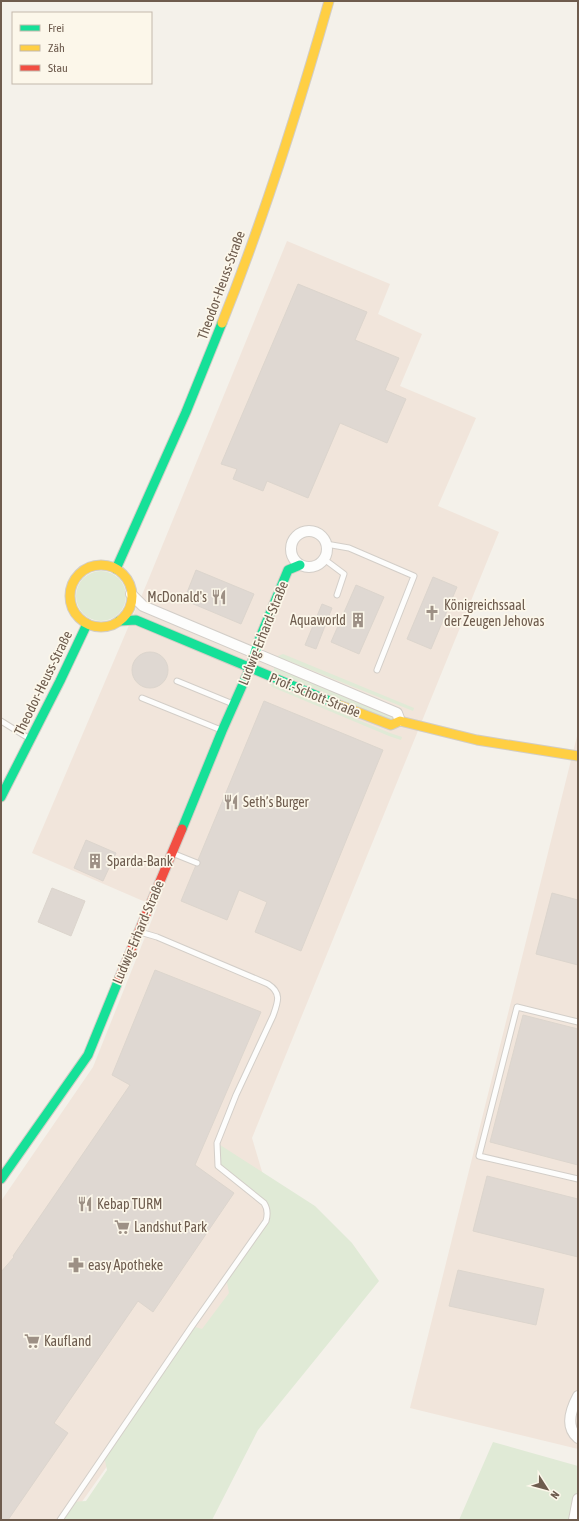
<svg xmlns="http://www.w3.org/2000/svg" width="579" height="1521" viewBox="0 0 579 1521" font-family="'Asap Condensed',sans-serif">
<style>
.commercial{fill:#f1e5db}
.green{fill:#e0ead6}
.building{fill:#dfd8d2;stroke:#dcd5cd}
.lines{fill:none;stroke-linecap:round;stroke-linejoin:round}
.lane-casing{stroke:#d3cec8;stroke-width:7}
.street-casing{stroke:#d3cec8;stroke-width:12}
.fast-casing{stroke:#d2cdc5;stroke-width:11}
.slow-casing{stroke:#d2cdc5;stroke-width:11}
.jam-casing{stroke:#d2cdc5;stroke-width:11}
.lane{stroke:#fdfdfc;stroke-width:5}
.street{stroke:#fdfdfc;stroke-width:10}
.fast{stroke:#16e098;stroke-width:9}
.slow{stroke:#ffcf43;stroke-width:9}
.jam{stroke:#f24e42;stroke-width:9}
.labels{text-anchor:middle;stroke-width:3.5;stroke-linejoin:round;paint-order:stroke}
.street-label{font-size:14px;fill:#6e5c4e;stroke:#fcf7ea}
.poi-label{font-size:14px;fill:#6e5c4e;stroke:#fcf7ea;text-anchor:start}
</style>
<rect width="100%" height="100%" fill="#f4f1ea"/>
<!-- commercial -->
<path class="commercial" d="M287,241L390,284L378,314L422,334L400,386L476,418L438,506L499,532L252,1138L278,1225L69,1520H1V1201L93,1067L157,907L32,853L147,583Z
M578,732V1449L410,1408Z"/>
<!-- green -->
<path class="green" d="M76 596a25 25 0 1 1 50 0a25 25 0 1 1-50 0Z
M283,654L414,708L413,711L289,661L284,662L280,660L278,656Z
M274,667L283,669L394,717L390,720L274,671Z
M268,681L278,687L390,733L402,737L401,740L389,736L272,687Z
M217,1143L315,1206L352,1243L379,1281L258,1430L212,1520H60L71,1502L86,1501L107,1470L104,1456L192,1326L202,1329L229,1293L226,1277L262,1226L267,1209L218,1166Z
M493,1442L578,1466V1520H459Z"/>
<!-- building -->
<path class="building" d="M298,284L367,312L355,340L399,358L385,390L406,399L387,443L340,423L308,498L267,481L263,491L233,479L237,469L221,464Z
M196,570L254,594L241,624L184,600Z
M433,577L457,587L431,649L407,639Z
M356,585L384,597L359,654L331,642Z
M322,604L332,608L316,649L305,645Z
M132 670a18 18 0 1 1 36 0a18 18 0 1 1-36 0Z
M264,701L383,750L301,951L255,932L267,902L239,890L227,920L181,901Z
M86,840L116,853L103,881L74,868Z
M52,888L85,901L71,936L38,922Z
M552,893L578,900V965L536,954Z
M155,970L261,1012L195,1165L234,1193L153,1312L138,1301L54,1423L68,1433L8,1520H1V1272L14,1257L13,1256L130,1085L112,1075Z
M523,1015L578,1029V1165L490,1142Z
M487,1176L578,1199V1257L473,1231Z
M458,1270L544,1289L536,1325L449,1306Z"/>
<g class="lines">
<defs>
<path id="lane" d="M326,544L349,548L414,576L377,670
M324,559L344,574L337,595
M177,681L233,704
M142,698L221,730
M1,721L30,739
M172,853L197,863
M578,1022L517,1007L479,1156L578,1179
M60,1520L192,1326L266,1221C268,1214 268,1209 264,1203L218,1166L217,1143L236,1095L273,1016C278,1002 282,993 268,984L157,937L140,932"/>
<path id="street" d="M291 549a18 18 0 1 1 36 0a18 18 0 1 1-36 0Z
M131,594L143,606L397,713L400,721
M578,1396C571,1409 565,1427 578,1438
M574,1520L578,1499"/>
<path id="fast" d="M116,569L186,412L222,323
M119,621L136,620L339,705
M1,797L60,681L87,624
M182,829L222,731L250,668L259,640L288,570L300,565
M1,1179L88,1055L119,979"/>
<path id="slow" d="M222,323C264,218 298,110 329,1
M70 596a31 31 0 1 1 62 0a31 31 0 1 1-62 0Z
M339,705L391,725L400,721L477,740L578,756"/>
<path id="jam" d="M119,979L182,829"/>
</defs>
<!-- lane casing -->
<use href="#lane" class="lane-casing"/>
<!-- street casing -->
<use href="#street" class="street-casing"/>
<!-- fast casing -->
<use href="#fast" class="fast-casing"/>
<!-- slow casing -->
<use href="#slow" class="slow-casing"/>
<!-- jam casing -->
<use href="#jam" class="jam-casing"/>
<!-- lane -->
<use href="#lane" class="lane"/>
<!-- street -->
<use href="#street" class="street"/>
<!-- fast -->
<use href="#fast" class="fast"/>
<!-- slow -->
<use href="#slow" class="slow"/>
<!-- jam -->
<use href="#jam" class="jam"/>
</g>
<!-- icons -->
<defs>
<symbol id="restaurant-bare" viewBox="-9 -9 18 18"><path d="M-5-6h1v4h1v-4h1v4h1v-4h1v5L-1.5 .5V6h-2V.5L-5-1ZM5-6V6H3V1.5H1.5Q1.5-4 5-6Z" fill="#9d9085" stroke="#fcf7ea" stroke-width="2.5" paint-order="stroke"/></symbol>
<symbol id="church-bare" viewBox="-9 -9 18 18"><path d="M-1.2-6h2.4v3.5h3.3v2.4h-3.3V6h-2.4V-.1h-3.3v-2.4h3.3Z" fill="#9d9085" stroke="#fcf7ea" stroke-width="2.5" paint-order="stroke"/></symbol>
<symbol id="building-bare" viewBox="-9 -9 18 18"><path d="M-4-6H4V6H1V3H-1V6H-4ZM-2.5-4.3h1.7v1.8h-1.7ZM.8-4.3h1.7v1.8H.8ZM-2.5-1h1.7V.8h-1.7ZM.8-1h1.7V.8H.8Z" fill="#9d9085" stroke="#fcf7ea" stroke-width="2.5" paint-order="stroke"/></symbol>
<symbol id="supermarket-bare" viewBox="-9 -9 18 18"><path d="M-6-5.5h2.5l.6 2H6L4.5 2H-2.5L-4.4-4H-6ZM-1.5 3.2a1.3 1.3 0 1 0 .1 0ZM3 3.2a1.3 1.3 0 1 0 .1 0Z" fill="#9d9085" stroke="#fcf7ea" stroke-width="2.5" paint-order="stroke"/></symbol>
<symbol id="pharmacy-bare" viewBox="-9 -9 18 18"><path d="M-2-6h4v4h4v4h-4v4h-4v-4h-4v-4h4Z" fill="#9d9085" stroke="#fcf7ea" stroke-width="2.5" paint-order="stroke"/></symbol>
</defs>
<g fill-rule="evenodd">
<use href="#restaurant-bare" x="208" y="586" width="22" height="22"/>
<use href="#church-bare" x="421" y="602" width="22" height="22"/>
<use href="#building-bare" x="347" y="609" width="22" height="22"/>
<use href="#restaurant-bare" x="220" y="791" width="22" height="22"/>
<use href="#building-bare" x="84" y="850" width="22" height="22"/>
<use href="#restaurant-bare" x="74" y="1193" width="22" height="22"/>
<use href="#supermarket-bare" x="111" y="1216" width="22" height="22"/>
<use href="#pharmacy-bare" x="65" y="1254" width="22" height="22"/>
<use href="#supermarket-bare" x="21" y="1330" width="22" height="22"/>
</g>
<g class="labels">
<!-- street labels -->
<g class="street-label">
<text transform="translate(221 285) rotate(-70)" y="5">Theodor-Heuss-Straße</text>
<text transform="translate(263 633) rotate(-68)" y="5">Ludwig-Erhard-Straße</text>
<text transform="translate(43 683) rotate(-64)" y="5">Theodor-Heuss-Straße</text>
<text transform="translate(315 695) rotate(22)" y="5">Prof.-Schott-Straße</text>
<text transform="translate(138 932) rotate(-67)" y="5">Ludwig-Erhard-Straße</text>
</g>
<!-- poi labels -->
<g class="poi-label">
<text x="207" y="602" text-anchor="end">McDonald's</text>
<text x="444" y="610">Königreichssaal<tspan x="444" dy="16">der Zeugen Jehovas</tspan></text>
<text x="346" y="625" text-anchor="end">Aquaworld</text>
<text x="243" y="807">Seth’s Burger</text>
<text x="107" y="866">Sparda-Bank</text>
<text x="97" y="1209">Kebap TURM</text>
<text x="134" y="1232">Landshut Park</text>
<text x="88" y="1270">easy Apotheke</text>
<text x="44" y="1346">Kaufland</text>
</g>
</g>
<!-- border -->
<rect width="579" height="1521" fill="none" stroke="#6e5c4e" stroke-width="4"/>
<!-- legend -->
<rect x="12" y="12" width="140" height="72" fill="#fcf7ea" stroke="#c3b9ac"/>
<rect x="20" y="25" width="20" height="6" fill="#16e098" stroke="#c3b9ac"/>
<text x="48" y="32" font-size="12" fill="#6e5c4e">Frei</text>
<rect x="20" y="45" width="20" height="6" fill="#ffcf43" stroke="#c3b9ac"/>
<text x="48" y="52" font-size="12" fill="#6e5c4e">Zäh</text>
<rect x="20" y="65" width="20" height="6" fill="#f24e42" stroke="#c3b9ac"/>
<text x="48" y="72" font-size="12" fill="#6e5c4e">Stau</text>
<!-- north arrow -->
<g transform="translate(547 1489) rotate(126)" stroke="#fcf7ea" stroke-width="3" paint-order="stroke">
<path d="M0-3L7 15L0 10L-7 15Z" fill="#6e5c4e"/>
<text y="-6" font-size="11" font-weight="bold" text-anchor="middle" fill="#6e5c4e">N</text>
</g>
</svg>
